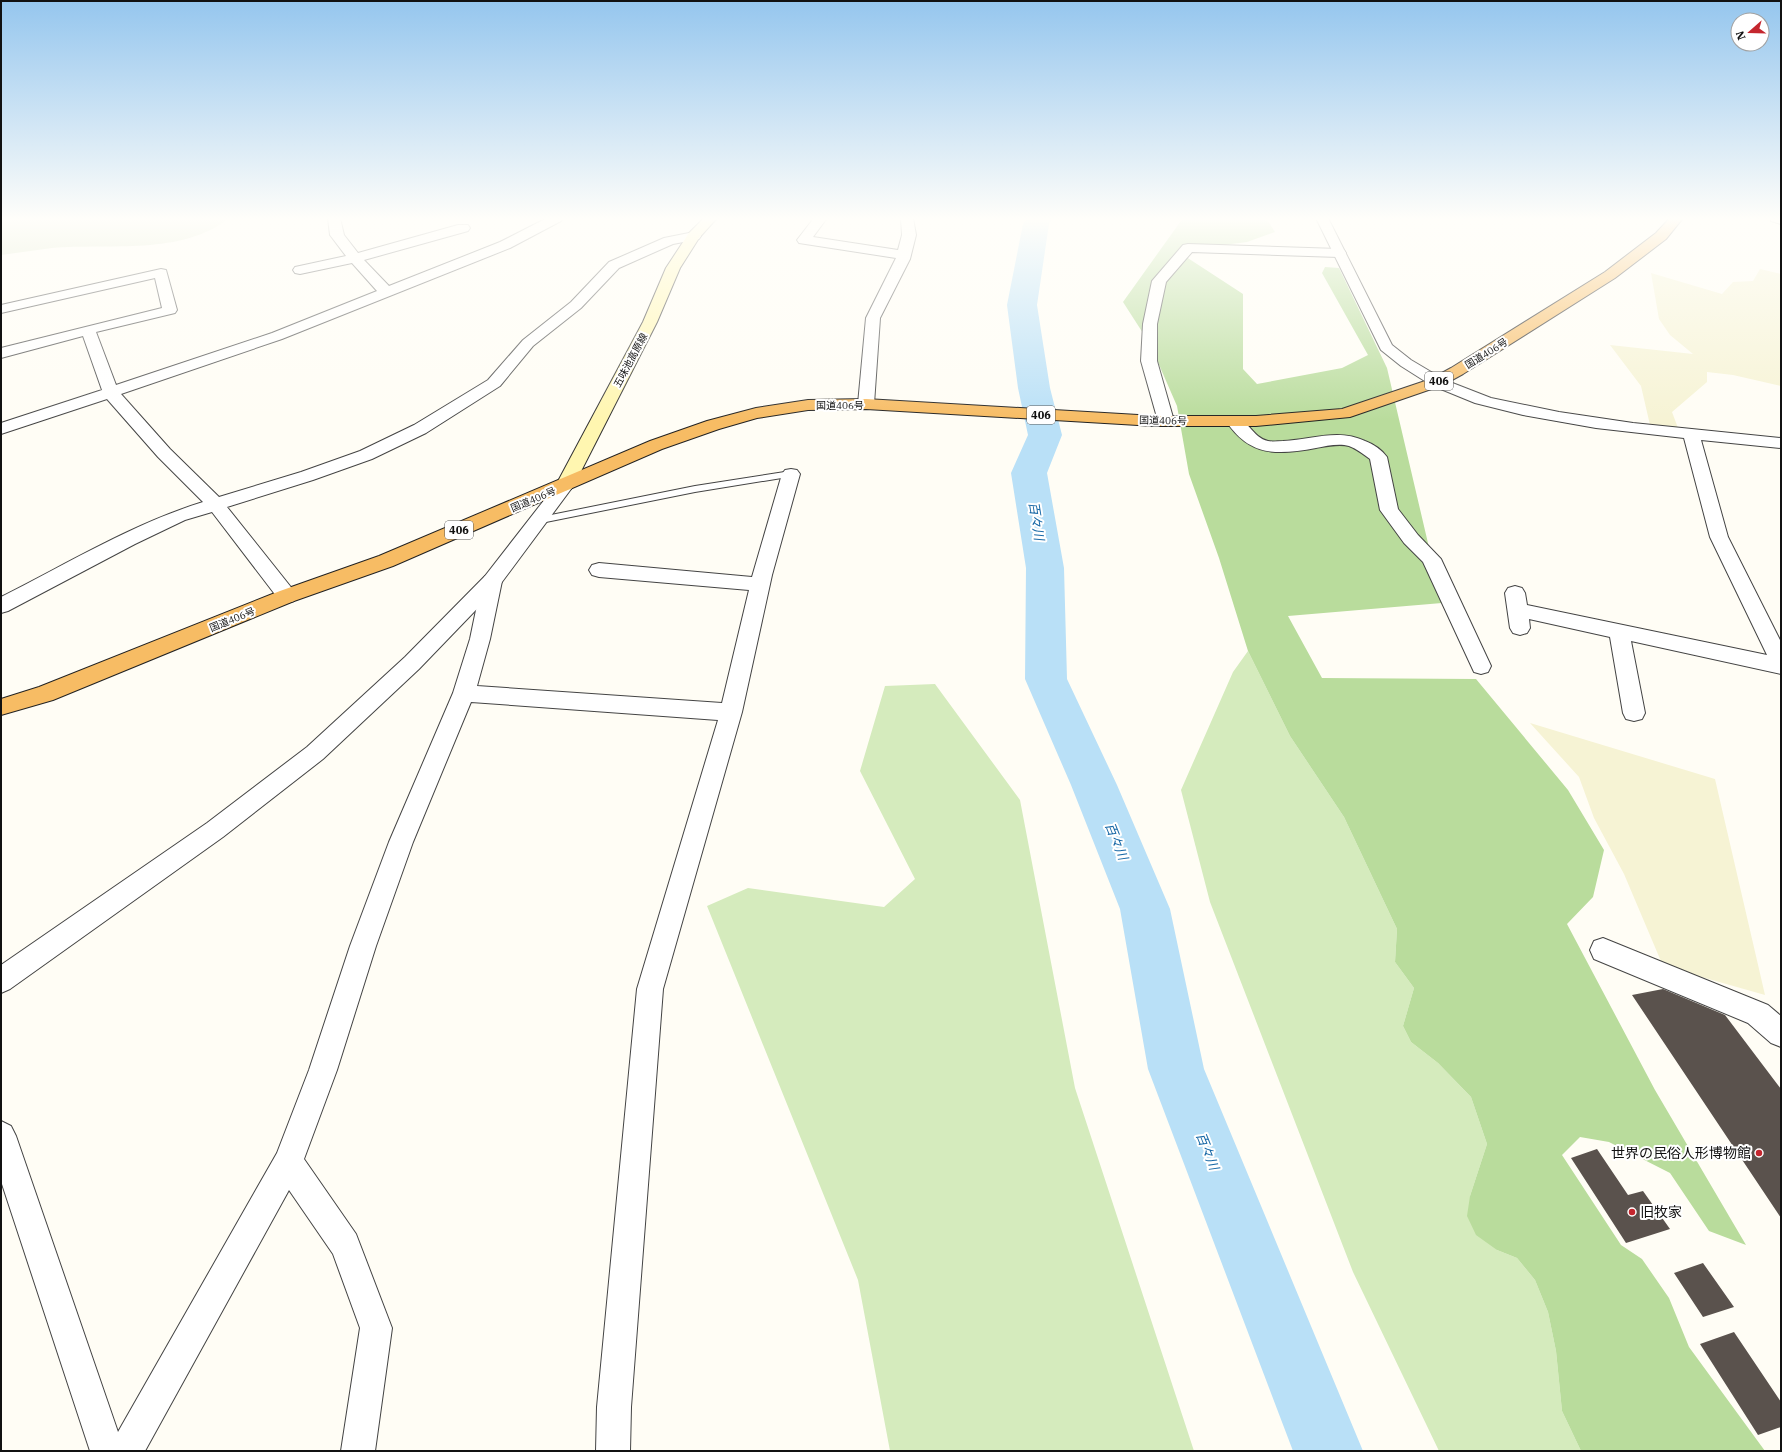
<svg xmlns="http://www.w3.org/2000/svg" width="1782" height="1452" viewBox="0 0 1782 1452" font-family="'IBM Plex Serif','Noto Sans JP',serif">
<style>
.farmland{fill:#f6f3d4}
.green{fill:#d5ebbd}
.forest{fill:#b9dc9c}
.cemetery{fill:#d9e3c4}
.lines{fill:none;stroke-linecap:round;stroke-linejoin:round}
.river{fill:#b9e0f7;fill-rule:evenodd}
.building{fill:#5a524d}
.service-casing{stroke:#444;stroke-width:2}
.minor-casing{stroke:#444;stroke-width:2}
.tertiary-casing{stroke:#444;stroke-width:2}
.secondary-casing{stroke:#333;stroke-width:2}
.trunk-casing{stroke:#222;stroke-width:2}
.service{fill:#fff;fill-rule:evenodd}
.minor{fill:#fff;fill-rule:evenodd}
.tertiary{fill:#fff;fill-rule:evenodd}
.secondary{fill:#fff6b0;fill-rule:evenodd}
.trunk{fill:#f7bc64;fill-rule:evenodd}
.poi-dot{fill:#c4262e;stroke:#fff;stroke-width:1.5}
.labels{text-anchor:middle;stroke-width:4;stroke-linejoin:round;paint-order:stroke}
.far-street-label{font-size:10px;fill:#111;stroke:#fff}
.shield{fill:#fff;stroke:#585858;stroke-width:1}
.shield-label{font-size:11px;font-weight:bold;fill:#111}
.water-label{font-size:13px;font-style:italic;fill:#1768a6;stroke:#fff}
.near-poi-label{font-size:14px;fill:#111;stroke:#fff;text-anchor:end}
</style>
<rect width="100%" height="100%" fill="#fffdf5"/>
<!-- farmland -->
<path class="farmland" d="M1760,269L1781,274V386L1733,375L1707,372V382L1672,412L1678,428L1650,425L1641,386L1610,345L1693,354L1670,335L1659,319L1651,273L1722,294L1733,282L1753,281Z
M1530,723L1715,779L1765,995L1663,966L1624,874L1594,818L1579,777Z"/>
<!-- green -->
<path class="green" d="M1248,651L1290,736L1344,817L1397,929L1395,962L1414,988L1403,1026L1411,1042L1438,1063L1471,1097L1487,1144L1470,1196L1497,1250L1517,1258L1535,1280L1548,1312L1556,1351L1562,1411L1581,1451H1439L1353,1272L1210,902L1181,790L1233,672Z
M935,684L1020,800L1075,1088L1194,1451H890L858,1280L707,906L748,888L884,907L915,879L860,771L885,686Z"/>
<!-- forest -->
<path class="forest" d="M1183,218H1259L1268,221L1275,232L1247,242L1177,251L1243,294V369L1257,384L1342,368L1368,355L1322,273L1325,267L1339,268L1387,368L1442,603L1288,616L1322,678L1476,679L1568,790L1604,850L1593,897L1567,924L1655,1090L1746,1245L1709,1231L1670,1173L1609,1142L1580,1137L1562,1155L1621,1245L1642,1259L1669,1298L1689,1347L1765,1451H1581L1562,1411L1556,1351L1548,1312L1535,1280L1517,1258L1497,1250L1476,1235L1467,1216L1470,1196L1487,1144L1471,1097L1438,1063L1411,1042L1403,1026L1414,988L1395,962L1397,929L1344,817L1290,736L1248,651L1219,558L1189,474L1177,406L1150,344L1123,302Z"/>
<!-- cemetery -->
<path class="cemetery" d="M1,218H229C182,256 109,243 52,248C35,250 18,253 1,255Z"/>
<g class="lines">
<!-- river -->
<path class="river" d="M1027,218H1053L1049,224L1037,305L1050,388L1062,435L1047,473L1064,568L1067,679L1117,785L1170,909L1204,1069L1363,1451H1293L1148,1069L1120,909L1071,785L1025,679L1026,568L1011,473L1028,435L1018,388L1007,305L1023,224Z"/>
</g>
<!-- building -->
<path class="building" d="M1663,989L1725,1015L1781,1089V1218L1632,995Z
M1597,1149L1628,1195L1643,1191L1670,1229L1626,1243L1571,1158Z
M1703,1263L1734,1307L1703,1317L1674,1273Z
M1734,1332L1781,1402V1427L1758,1435L1700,1344Z"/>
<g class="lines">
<defs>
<path id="service" d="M791,471L794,472L796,474L794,476L695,492L536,524L531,521L536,518L695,486Z"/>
<path id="minor" d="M328,218H340L344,235L358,253L458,225H468L470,228L468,231L364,260L389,286L500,242L547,218H562L561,221L510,248L282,339L121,394L170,449L219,497L301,472L360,451L414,425L488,380L523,340L571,302L609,262L664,238L694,232L699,233L701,236L699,239L673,244L619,268L581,308L533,346L500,386L426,433L372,459L313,480L227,507L294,591L297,596L294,601L287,603L280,601L212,512L185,520L135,544L8,611L1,613V597C67,564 132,524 203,502L158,457L107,399L1,434V423L102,390L83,336L1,358V348L162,308L155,278L1,313V305L161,269L166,270L177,310L175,313L96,332L116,385L272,333L377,291L352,263L300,274L295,273L293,270L295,267L346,256L330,235Z
M814,218H827L813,237L898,250L902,235L901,218H913L916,235L910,259L880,318L874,404L872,407L866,409L860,407L858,404L866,318L896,258L799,243L797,240Z
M1770,218H1781V224L1771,221Z
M1188,244L1339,249L1344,250L1346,253L1344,256L1339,257L1192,252L1166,282L1157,324V361L1174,421L1172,425L1166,426L1160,425L1158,421L1141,361L1143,324L1152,281L1183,245Z
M1437,377L1491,398L1559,412L1633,423L1781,438V448L1701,440L1728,537L1781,642V674L1631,641L1645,713L1642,719L1634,721L1626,719L1623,713L1610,637L1529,619L1530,628L1527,633L1520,635L1513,633L1510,628L1505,593L1508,588L1515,586L1522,588L1525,593L1527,605L1767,655L1710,537L1684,438L1596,428L1523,415L1475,403L1431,385L1429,382L1431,379Z
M1234,416C1248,419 1253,438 1268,441C1272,442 1278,441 1283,441C1311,440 1338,428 1365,441C1373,444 1382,450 1387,457L1398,509L1418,535L1441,559L1491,666L1488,672L1481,674L1474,672L1423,562L1404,543L1380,510L1370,459C1363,454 1357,449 1349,446C1339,443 1326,446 1316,448C1277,455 1250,457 1226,421L1228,417Z
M791,469L797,470L800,474L772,575L742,712L663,989L631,1407L630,1451H596L597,1407L637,989L718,720L471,702L413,842L376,946L337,1070L304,1159L356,1234L392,1328L375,1451H341L360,1328L333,1254L289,1190L145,1451H90L1,1181V1121L11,1126L16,1136L118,1432L277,1153L309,1070L350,946L389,842L453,693L470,639L482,581L485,576L492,574L499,576L502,581L490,639L477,686L722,703L749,590L599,577L592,575L589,570L592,565L599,563L752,577L782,474L785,470Z
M1603,938L1768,1005L1781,1016V1047L1771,1043L1748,1023L1594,959L1590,950L1594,941Z"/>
<path id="tertiary" d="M1316,218H1328L1392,345L1411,360L1443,379L1445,382L1443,385L1437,387L1431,385L1401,366L1381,350Z
M565,479L571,481L574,485L499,586L419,669L323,759L223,837L10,989L1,993V965L207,823L307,747L405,657L485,576L559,481Z"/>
<path id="secondary" d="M704,218H717L699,238L680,268L657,322L574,485L571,489L565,491L559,489L556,485L643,322L666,268L689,233Z"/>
<path id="trunk" d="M1670,218H1683L1666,239L1615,278L1463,374L1443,385L1350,417L1256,426H1155L866,409L808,410L757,418L719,429L662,449L393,566L294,601L53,700L1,715V699L39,687L280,591L379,556L650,441L707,421L756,408L808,400L866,399L1155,416H1256L1342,409L1431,379L1451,368L1605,272L1656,233Z"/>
</defs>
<!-- service casing -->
<use href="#service" class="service-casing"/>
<!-- minor casing -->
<use href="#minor" class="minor-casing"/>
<!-- tertiary casing -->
<use href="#tertiary" class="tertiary-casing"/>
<!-- secondary casing -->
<use href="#secondary" class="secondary-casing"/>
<!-- trunk casing -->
<use href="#trunk" class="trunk-casing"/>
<!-- service -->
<use href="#service" class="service"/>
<!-- minor -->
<use href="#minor" class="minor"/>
<!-- tertiary -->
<use href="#tertiary" class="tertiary"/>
<!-- secondary -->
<use href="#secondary" class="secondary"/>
<!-- trunk -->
<use href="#trunk" class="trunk"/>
</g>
<!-- sky -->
<linearGradient id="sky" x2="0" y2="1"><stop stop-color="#95c6ee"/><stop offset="0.52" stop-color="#fffefa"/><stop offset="1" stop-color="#fffefa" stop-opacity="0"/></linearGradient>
<rect width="1782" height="421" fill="url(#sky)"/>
<!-- markers -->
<g class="poi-dot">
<circle cx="1759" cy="1153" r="4"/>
<circle cx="1632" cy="1212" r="4"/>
</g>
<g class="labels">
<!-- far-street labels -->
<g class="far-street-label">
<text transform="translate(1486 353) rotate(-32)" y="4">国道406号</text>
<text transform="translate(630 360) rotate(-62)" y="4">五味池高原線</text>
<text x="840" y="409">国道406号</text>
<text transform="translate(1163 420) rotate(1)" y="4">国道406号</text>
<text transform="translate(533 499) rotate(-23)" y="4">国道406号</text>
<text transform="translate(232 619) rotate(-22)" y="4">国道406号</text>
</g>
<!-- shield labels -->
<g class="shield">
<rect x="1425" y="372" width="28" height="18" rx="3"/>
<rect x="1027" y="406" width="28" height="18" rx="3"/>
<rect x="445" y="521" width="28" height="18" rx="3"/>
</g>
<g class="shield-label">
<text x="1439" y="385">406</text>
<text x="1041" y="419">406</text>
<text x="459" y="534">406</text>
</g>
<!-- water labels -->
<g class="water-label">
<text transform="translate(1037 521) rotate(81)" y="5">百々川</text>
<text transform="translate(1117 841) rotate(68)" y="5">百々川</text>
<text transform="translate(1208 1151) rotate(68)" y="5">百々川</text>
</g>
<!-- near-poi labels -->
<g class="near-poi-label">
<text x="1751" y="1158">世界の民俗人形博物館</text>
<text x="1640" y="1217" text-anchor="start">旧牧家</text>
</g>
</g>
<!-- border -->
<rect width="1782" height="1452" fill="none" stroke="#111111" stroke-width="4"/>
<!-- north arrow -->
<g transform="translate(1750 32) rotate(250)"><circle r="19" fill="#ffffff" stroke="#a0a0a0"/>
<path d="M0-3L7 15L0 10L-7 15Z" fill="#c4262e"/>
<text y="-6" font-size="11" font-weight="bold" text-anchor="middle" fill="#111111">N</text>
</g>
</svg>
